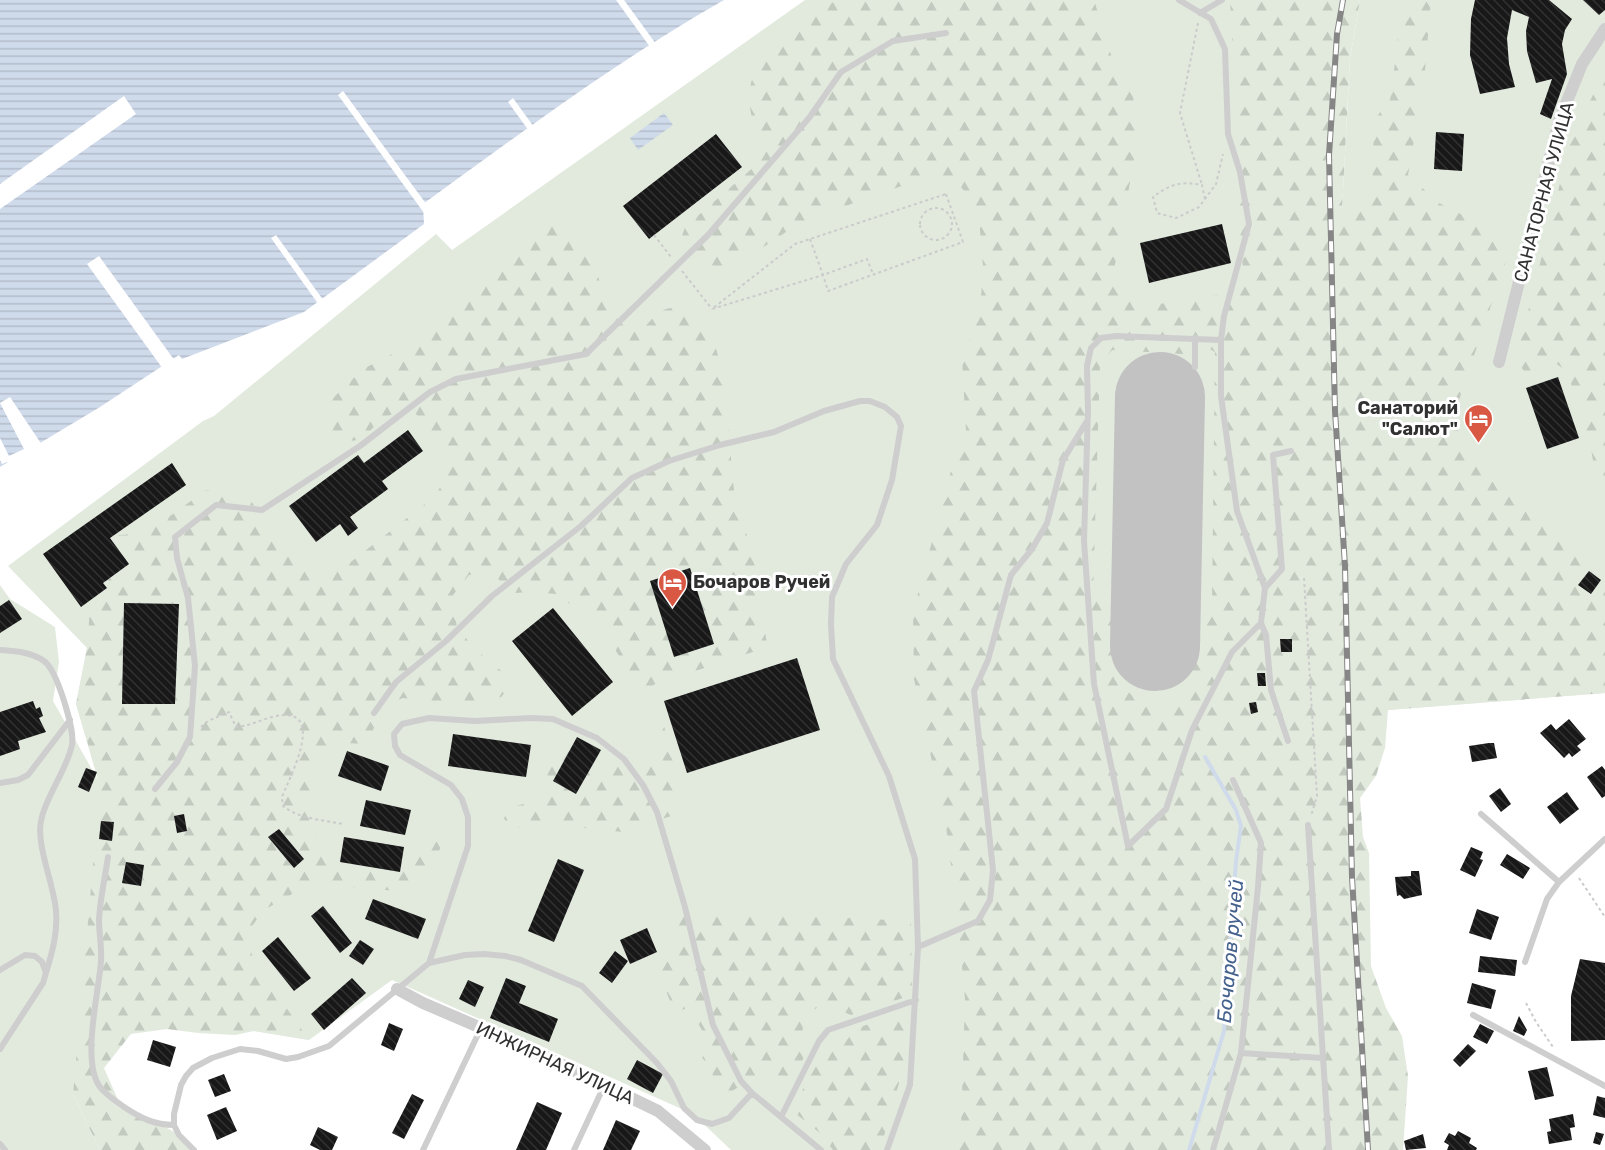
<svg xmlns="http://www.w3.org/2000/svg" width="1605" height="1150" viewBox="0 0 1605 1150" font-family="Rubik,sans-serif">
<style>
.green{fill:#e2eade}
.forest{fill:url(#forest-firs);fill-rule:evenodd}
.water{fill:url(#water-rules)}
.pier{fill:#fff}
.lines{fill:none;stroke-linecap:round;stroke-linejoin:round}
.stream{stroke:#cfdaeb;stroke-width:4}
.runway{stroke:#c2c2c2;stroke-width:90}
.building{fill:url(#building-back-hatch)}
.path{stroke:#cbcbcb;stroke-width:2;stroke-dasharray:3 3;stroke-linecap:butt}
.service{stroke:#cecece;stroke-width:6}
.minor{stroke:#cecece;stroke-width:12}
.rail-casing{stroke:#868686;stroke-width:6}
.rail{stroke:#fff;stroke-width:4;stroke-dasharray:11;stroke-linecap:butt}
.labels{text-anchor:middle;stroke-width:6;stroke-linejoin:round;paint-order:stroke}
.street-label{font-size:18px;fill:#313131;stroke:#fff}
.poi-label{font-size:18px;font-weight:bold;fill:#313131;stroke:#fff;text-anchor:end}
.water-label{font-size:20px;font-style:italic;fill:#45628e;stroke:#fff}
</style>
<defs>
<pattern id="forest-firs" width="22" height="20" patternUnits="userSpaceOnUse" patternTransform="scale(1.5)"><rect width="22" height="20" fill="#e2eade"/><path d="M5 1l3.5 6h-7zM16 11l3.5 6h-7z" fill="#c2c9bf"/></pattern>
<pattern id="water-rules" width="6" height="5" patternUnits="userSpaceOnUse" patternTransform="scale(1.5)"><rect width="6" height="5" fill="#cfdaeb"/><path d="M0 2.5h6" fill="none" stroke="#b2bcca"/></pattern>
<pattern id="building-back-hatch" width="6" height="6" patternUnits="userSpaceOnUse" patternTransform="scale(1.5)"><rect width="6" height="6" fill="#181818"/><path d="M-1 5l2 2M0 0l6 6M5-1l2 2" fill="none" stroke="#313131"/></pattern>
</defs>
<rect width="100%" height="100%" fill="#fff"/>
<!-- green -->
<path class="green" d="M805,0H1279L1171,1150H731L693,1114L392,980L309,1040L254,1031L166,828L73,1095L100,1150H0V585L10,599L55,627L59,662L53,701L98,780L76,704L87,648L8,566L203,421L214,416L436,234L452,250Z
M1360,0H1605V693L1388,710L1342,210L1350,58Z"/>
<!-- forest -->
<path class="forest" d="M836,0H1094L1113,61L1133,96L1139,133L1114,270L1132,301L1169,304L1224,294L1243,270L1237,188L1238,133L1230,0H1360L1350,58L1342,210L1372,201L1374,120L1390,100L1397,48L1401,0H1431L1424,82L1408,175L1439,203L1482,225L1508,255L1457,406L1459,446L1486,476L1605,575V693L1388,710L1385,748L1376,776L1360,798L1363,837L1369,853L1371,966L1386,1008L1402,1036L1408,1076L1403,1150H954L961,1127L965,999L958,921L946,826L914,679L913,612L955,456L966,431L962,358L980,314L983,266L979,219L971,199L960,186L943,177L924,178L801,222L750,256L715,274H704L680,242L685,227L755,166V139L748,94L757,62L781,39ZM1208,348L1215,352L1212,603L1188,631V689L1166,708L1142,705L1119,683L1123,626L1093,592L1100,365L1112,350L1200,355L1202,349Z
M1605,78V479L1595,472L1590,443L1567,371L1555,363L1527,375L1516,360L1571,139L1596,89Z
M552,223L570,226L584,239L612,314L625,326L642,330C655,316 663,304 683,309C736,324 726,456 736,500C740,519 749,537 753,557C760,587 761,617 768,647L653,685L680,786L674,815L623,832L554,825L509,828L504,818C514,798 529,808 546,799C550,787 547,773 547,760L568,751C603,765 637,781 666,746L658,716L601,628L557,594L530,592L515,593L498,579L485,572L469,575L453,595L457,629L486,659L507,675L511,686L501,697L466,704L403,698L390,703L379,716L367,744L345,743L323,752L316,768L311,790L317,841L338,866L399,873L435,825L442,823L446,833C436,858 432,876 409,892L326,885L294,893L264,910L246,934L254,962L309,1040L254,1031L235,1035L198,1033L167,1029L131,1034L104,1068L119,1102L182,1136L195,1150H100L73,1095L100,784L76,704L87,648L94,555L111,536L141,533L173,514L206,490L248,497L282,545L304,565L324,571L347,565L434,497L446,478L449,462L426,423L411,410C404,412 394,413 388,416C364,429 368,449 335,437L327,417L332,399L363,369L400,350L453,314L511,249Z
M707,911L911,921L912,993L909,996L851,1015C844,1013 840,1008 833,1007C815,1003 800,1016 803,1035C804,1040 807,1044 808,1049L786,1094L782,1096L759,1073L725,1096L702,1057L713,1050L689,1007L675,1013L653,959L681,945L667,916Z
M899,1013L907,1015L910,1023L909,1030L903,1069L880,1150H833L820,1133L795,1113L794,1107L819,1057L823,1053L840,1049L855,1029Z"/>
<!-- water -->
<path class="water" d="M0,0H724C618,60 521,133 423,204L424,224L304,312L182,359L179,355L100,407L0,467Z
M664,113L673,125L638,150L630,138Z"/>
<!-- pier -->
<path class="pier" d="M616,0H624L656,44L650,47Z
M343,91L427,205V217L338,95Z
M124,96L136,114L0,209V184Z
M513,98L534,127L529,131L508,102Z
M276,235L324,301L319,305L271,238Z
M99,256L175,361L163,369L87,264Z
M10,397L42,445L9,465L7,462L2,464L0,460V438L9,456L24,449L0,403Z"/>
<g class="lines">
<!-- stream -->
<path class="stream" d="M1189,1150L1224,1031L1236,861L1241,826L1236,810L1205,757"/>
<!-- runway -->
<path class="runway" d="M1155,646L1160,397"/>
</g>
<!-- building -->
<path class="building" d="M1475,0H1549L1572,19L1565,30L1562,44L1567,74L1551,119L1540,114L1552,79L1536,83L1527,51L1526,31L1529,17L1512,10L1507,38L1509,64L1515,87L1480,94L1470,55L1471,19Z
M1583,0H1605V10L1599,15Z
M1436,132L1464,134L1462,171L1434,169Z
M716,134L742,167L649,239L623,206Z
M1222,224L1231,263L1149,283L1140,243Z
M1558,377L1579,438L1547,449L1526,388Z
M408,430L423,451L382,481L388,489L350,517L358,528L348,536L340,524L316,542L289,506L358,455L364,463Z
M172,463L186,485L110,538L129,564L103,583L107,588L81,607L43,554Z
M690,568L714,644L674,657L650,581Z
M1589,571L1601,580L1591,594L1578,585Z
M9,600L22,619L0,633V606Z
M124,603L179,604L175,704H122Z
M553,608L613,682L572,716L512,641Z
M1280,639H1292V652H1281Z
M797,658L820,730L687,773L664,701Z
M1257,673H1265L1266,686H1258Z
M33,701L36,709L40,707L43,716L39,718L46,732L18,741L20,749L0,756V712Z
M1256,702L1258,712L1251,714L1249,703Z
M1569,719L1586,739L1577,746L1581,750L1572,757L1569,753L1564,758L1540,733L1551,724L1556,730Z
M453,734L531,745L526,777L448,766Z
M577,737L601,750L576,794L553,781Z
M1489,743H1494L1497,758L1472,762L1469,746Z
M347,751L389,766L381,791L338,776Z
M1602,766L1605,770V796L1602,798L1587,777Z
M86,768L97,772L89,792L78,787Z
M1500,788L1511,804L1501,812L1489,796Z
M1567,792L1579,809L1560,824L1547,807Z
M366,800L411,810L405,835L360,826Z
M184,814L187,831L177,833L174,816Z
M101,821L114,822L112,841L99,839Z
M279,829L304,859L294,868L268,837Z
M344,837L404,847L400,872L340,862Z
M1471,847L1483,852L1480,859L1483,860L1475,877L1460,870Z
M1507,854L1530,868L1523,879L1500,865Z
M558,859L584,870L554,942L528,931Z
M126,862L144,865L141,886L122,883Z
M1411,871H1419L1422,895L1404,899L1400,895L1397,896L1395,877L1411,876Z
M373,899L426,919L418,939L365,919Z
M323,906L352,943L340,953L311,916Z
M1477,909L1499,917L1491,940L1469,933Z
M647,928L657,952L630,964L620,940Z
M278,937L311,978L294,991L262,951Z
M360,940L374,949L363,965L349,956Z
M615,951L628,961L612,983L599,973Z
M1480,956L1517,960L1515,976L1478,972Z
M1580,959L1605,963V1040L1571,1041V996Z
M352,978L366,993L324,1030L311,1014Z
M506,978L526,986L519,1003L558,1019L549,1042L490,1018Z
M468,980L484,987L475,1007L459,999Z
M1472,983L1496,990L1491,1009L1467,1003Z
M1519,1016L1527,1030L1524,1036L1513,1031Z
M389,1023L403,1029L394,1051L381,1045Z
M1480,1024L1494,1031L1487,1044L1473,1037Z
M153,1040L176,1047L170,1067L147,1060Z
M1468,1044L1476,1051L1460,1067L1453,1060Z
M637,1060L663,1074L653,1093L627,1079Z
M1547,1067L1554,1096L1535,1100L1528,1071Z
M224,1074L231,1091L215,1097L208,1080Z
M412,1094L424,1100L404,1139L392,1133Z
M1597,1096L1605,1098V1118L1593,1115Z
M537,1102L562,1113L546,1150H516Z
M226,1107L237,1131L217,1140L207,1115Z
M1573,1114L1575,1127L1570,1128L1572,1140L1549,1144L1547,1132L1551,1131L1549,1119Z
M616,1120L640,1131L631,1150H603Z
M318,1127L338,1137L332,1150H320L310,1145Z
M1458,1131L1471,1138L1469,1143L1477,1148L1476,1150H1447L1449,1145L1444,1142L1449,1133L1455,1136Z
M1596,1132L1604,1134L1600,1145L1593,1143Z
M1423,1134L1426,1148L1406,1150L1404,1141Z"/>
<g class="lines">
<!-- path -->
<path class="path" d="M1198,23L1180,113L1202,185
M946,194L963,242L828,291L823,275L712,309L795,244Z
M1205,199L1202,185C1181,181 1170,184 1153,197L1157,213L1176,218L1199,207L1216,184L1223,154
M920 224a16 16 0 1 1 32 0a16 16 0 1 1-32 0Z
M654,235L671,257
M810,239L823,275L867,259L873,274
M682,271L712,309
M1304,578L1317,796L1311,816
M201,727L208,721L229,712L236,727C250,726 262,719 276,716C328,706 290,776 282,797L283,806C299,819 323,820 343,824
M1579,878L1605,917
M1526,1003L1536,1022L1553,1047"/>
<!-- service -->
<path class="service" d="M1200,13L1222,0
M1195,367V338
M1265,588L1282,569L1273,455L1291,451
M1261,623L1266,635L1271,690L1288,741
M0,650C15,651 31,652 44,661C57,670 75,730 72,745C67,770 45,797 41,821C36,846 54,884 56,911C58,932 52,953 46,973
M374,713L396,682L446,641L492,596L581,526L632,478L669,461L720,445L774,432L824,411L860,401H870L885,407L897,417L901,426L892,480L877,525L846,564L832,597L831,624L833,659L889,776L915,859L918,947L910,1085L887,1150
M0,783L18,780L28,775L70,720
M155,789L177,762L190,737L195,666L188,598L177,558L175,537L216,505L262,510L360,446L430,392L456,379L586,354L708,235L809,118L841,72L893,41L946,33
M1481,814L1559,882L1605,839
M1308,825L1329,1150
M1128,846L1094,684L1084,541L1088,411L1087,366L1091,348L1101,338L1116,336L1221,340L1224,316L1249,224L1240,172L1228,134L1225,49L1211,19L1179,0
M1128,846L1166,809L1192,730L1232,652L1261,623L1265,588L1237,511L1221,396V340
M108,857C105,878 100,899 99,920C99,934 102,948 101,961C99,992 81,1061 100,1087C106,1095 116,1101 124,1107C141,1118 154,1125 174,1125L179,1135L194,1150
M918,947L978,921L990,900L993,870L974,691L988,660L1011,575L1032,549L1047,523L1063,460L1087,421
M1525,962L1547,899L1559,882
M429,963L465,955L484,954L505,956L521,960L582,986L657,1063L671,1081L684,1108L697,1120L712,1124L729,1118L752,1093
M0,970L25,955L35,956L42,962L46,973L43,983L0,1049
M1473,1015L1605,1086
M1241,1053L1323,1058
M781,1117L819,1041L828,1030L916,1000
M174,1125V1114L181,1085L186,1076L193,1068L212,1058L240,1049L258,1051L286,1059L298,1057L329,1046L429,963L468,846V817L462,799L451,785L400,755L395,746L394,734L402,724L429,718L475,721L531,718L553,719L597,738L624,759L643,785L657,812L685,907L713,1025L741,1081L752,1093L821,1150
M0,1144L5,1150
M423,1150L481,1028
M574,1150L604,1086
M1213,1150L1241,1053L1258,887L1261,843L1233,780"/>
<!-- minor -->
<path class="minor" d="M1499,362L1559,121L1582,64L1605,29
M397,989L423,1003L530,1049L658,1111L705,1150"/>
<defs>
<path id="rail" d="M1343,0L1337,34L1329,155L1335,411L1345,566L1352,877L1368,1150"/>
</defs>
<!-- rail casing -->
<use href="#rail" class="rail-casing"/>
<!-- rail -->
<use href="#rail" class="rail"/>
</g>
<!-- icons -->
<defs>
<symbol id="hotel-pin" viewBox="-11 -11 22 30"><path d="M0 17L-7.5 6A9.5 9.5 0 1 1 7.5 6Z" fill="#d85844" stroke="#fff"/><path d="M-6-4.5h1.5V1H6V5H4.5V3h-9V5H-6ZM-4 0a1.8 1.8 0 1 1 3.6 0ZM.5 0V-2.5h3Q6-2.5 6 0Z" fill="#fff"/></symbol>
</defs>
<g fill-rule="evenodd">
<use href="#hotel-pin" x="1462" y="402" width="33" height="45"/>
<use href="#hotel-pin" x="656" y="566" width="33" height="45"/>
</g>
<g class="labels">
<!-- street labels -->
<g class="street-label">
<text transform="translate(1544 192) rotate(-75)" y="6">САНАТОРНАЯ УЛИЦА</text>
<text transform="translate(555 1063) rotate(25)" y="6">ИНЖИРНАЯ УЛИЦА</text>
</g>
<!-- poi labels -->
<g class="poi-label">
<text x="1458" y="414">Санаторий<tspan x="1458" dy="21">"Салют"</tspan></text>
<text x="693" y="588" text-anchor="start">Бочаров Ручей</text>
</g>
<!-- water labels -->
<g class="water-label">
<text transform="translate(1230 951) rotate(-85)" y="7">Бочаров ручей</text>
</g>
</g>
</svg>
